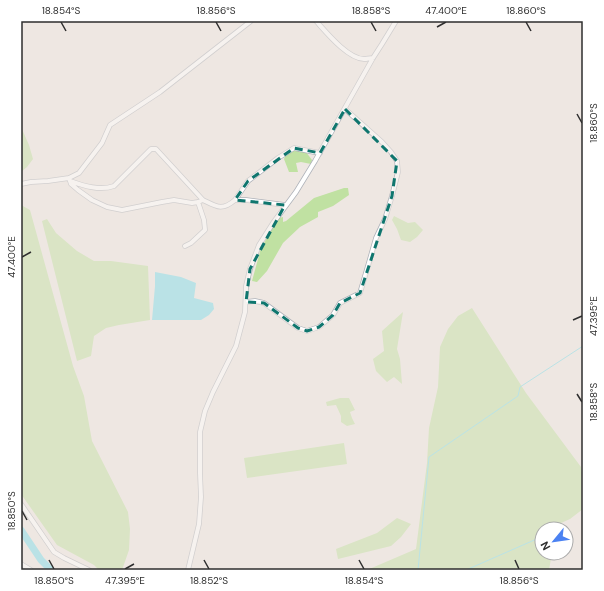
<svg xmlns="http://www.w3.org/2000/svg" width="604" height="591" viewBox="0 0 604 591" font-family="'DM Sans',sans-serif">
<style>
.green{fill:#c0e1a2}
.water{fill:#7bdcea}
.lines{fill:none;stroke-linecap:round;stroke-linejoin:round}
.stream{stroke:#7bdcea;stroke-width:1}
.river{stroke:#7bdcea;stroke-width:7}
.minor-casing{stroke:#aeb2b9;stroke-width:5.5}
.minor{stroke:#fff;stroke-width:4}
.marked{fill:none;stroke:#0f766e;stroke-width:3;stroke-dasharray:8 5;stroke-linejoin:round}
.ticks{fill:none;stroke:#2e2e2e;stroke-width:1.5}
.neatline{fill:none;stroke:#2e2e2e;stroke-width:1.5}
.ticks-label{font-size:10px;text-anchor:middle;fill:#2e2e2e}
</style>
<rect width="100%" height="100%" fill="#eee7e2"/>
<!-- green -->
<path class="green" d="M21,127L29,145L33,159L27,167L21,172Z
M295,149L306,152L312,160L311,164L301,162L296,163L298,172H289L284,159L286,154Z
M344,188H348L349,195L333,206L318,212V217L300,227L283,243L267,271L257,282L252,281L261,248L267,236L279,218L283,217V222L286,221L314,198Z
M21,205L30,210L73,366L84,396L92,441L128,512L130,529L129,550L122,570H99L94,565L57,545L21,494Z
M394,216L408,223L415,222L423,230L417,237L410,242L401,240L397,229L392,220Z
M47,219L56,233L77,251L94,261H111L148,266L150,320L119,325L106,328L94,336L91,356L77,361L42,221Z
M472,308L526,393L581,467L583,479V509L570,519L552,527L550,529H542V553H552L549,570H367L416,549L427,463L429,428L438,387L440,347L448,329L458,316Z
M403,312L397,349L400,359L402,384L394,377L387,382L376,371L373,359L384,351L382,331Z
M340,398H349L355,410L350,412L352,418L355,424L347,426L341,422V416L336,405L327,406L326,402Z
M344,443L347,464L247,478L244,458Z
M397,518L411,524L401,537L391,546L338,559L336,549L377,533Z"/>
<!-- water -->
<path class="water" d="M155,272L181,277L196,283L194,298L213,303L214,309L209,315L201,320H152L155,286Z"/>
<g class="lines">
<!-- stream -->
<path class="stream" d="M418,570L429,457L518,396L520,387L583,346
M466,570L539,538"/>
<!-- river -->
<path class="river" d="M21,530L41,560L51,570"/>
<defs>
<path id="minor" d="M316,21C326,32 348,59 364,59C367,59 370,58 373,58
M69,178L71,184L78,190L92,200L107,207L122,210L162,202L174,200L192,203L198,202L203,200C217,207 222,211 235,200H246L285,205
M70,181C84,186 100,191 114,186L151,149H156L203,200
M21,184L31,182L48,181L69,178L79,173L102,143L110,125L160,92L251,21
M235,200L248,181L278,158L294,148L309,151L320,153
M185,246L191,243L205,230L204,220L198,202
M246,302L255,301L264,303L298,328L307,331L319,327L333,315L340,303L360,293L370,259L376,238L385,219L392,196L398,172L397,161L391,152L382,142L345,109
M21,504L54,552L64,558L89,570
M21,564L31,570
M188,570L199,524L201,497L200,473V432L205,411L213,392L236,346L245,312L246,286L250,269L259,245L273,223L296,192L315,161L373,58L382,44L396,21"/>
</defs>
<!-- minor casing -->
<use href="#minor" class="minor-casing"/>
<!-- minor -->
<use href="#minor" class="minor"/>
</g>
<!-- marked area -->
<path d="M0 0H604V591H0ZM345,109L397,161L392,196L360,293L340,303L333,315L319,327L307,331L298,328L264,303L246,302L250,269L285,205L235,200L248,181L294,148L320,153Z" fill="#eee7e2" fill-opacity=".55" fill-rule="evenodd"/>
<path class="marked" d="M345,109L397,161L392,196L360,293L340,303L333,315L319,327L307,331L298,328L264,303L246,302L250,269L285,205L235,200L248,181L294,148L320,153Z"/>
<!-- ticks -->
<path class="ticks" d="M61,22L66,31M216,22L221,31M371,22L376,31M526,22L531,31M437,27L446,22M577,114L582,123M22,257L31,252M573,320L582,316M577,394L582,402M22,511L27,520M49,560L54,569M204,560L209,569M359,560L364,569M515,560L519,569M125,569L134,564"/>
<!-- border -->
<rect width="604" height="591" fill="none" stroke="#ffffff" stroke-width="44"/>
<!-- north arrow -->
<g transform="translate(554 541) rotate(241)"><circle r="19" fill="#ffffff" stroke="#ababab"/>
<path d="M0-3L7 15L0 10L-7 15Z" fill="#4b82f2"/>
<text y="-6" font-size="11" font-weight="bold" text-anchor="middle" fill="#2e2e2e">N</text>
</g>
<rect x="22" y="22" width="560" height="547" class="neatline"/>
<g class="ticks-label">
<text x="61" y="14">18.854°S</text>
<text x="216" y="14">18.856°S</text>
<text x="371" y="14">18.858°S</text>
<text x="446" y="14">47.400°E</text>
<text x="526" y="14">18.860°S</text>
<text transform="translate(593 123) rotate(-90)" y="4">18.860°S</text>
<text transform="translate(11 257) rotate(-90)" y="4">47.400°E</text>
<text transform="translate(593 316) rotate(-90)" y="4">47.395°E</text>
<text transform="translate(593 402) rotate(-90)" y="4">18.858°S</text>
<text transform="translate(11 511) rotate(-90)" y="4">18.850°S</text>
<text x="54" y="584">18.850°S</text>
<text x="125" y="584">47.395°E</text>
<text x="209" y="584">18.852°S</text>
<text x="364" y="584">18.854°S</text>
<text x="519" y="584">18.856°S</text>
</g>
</svg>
